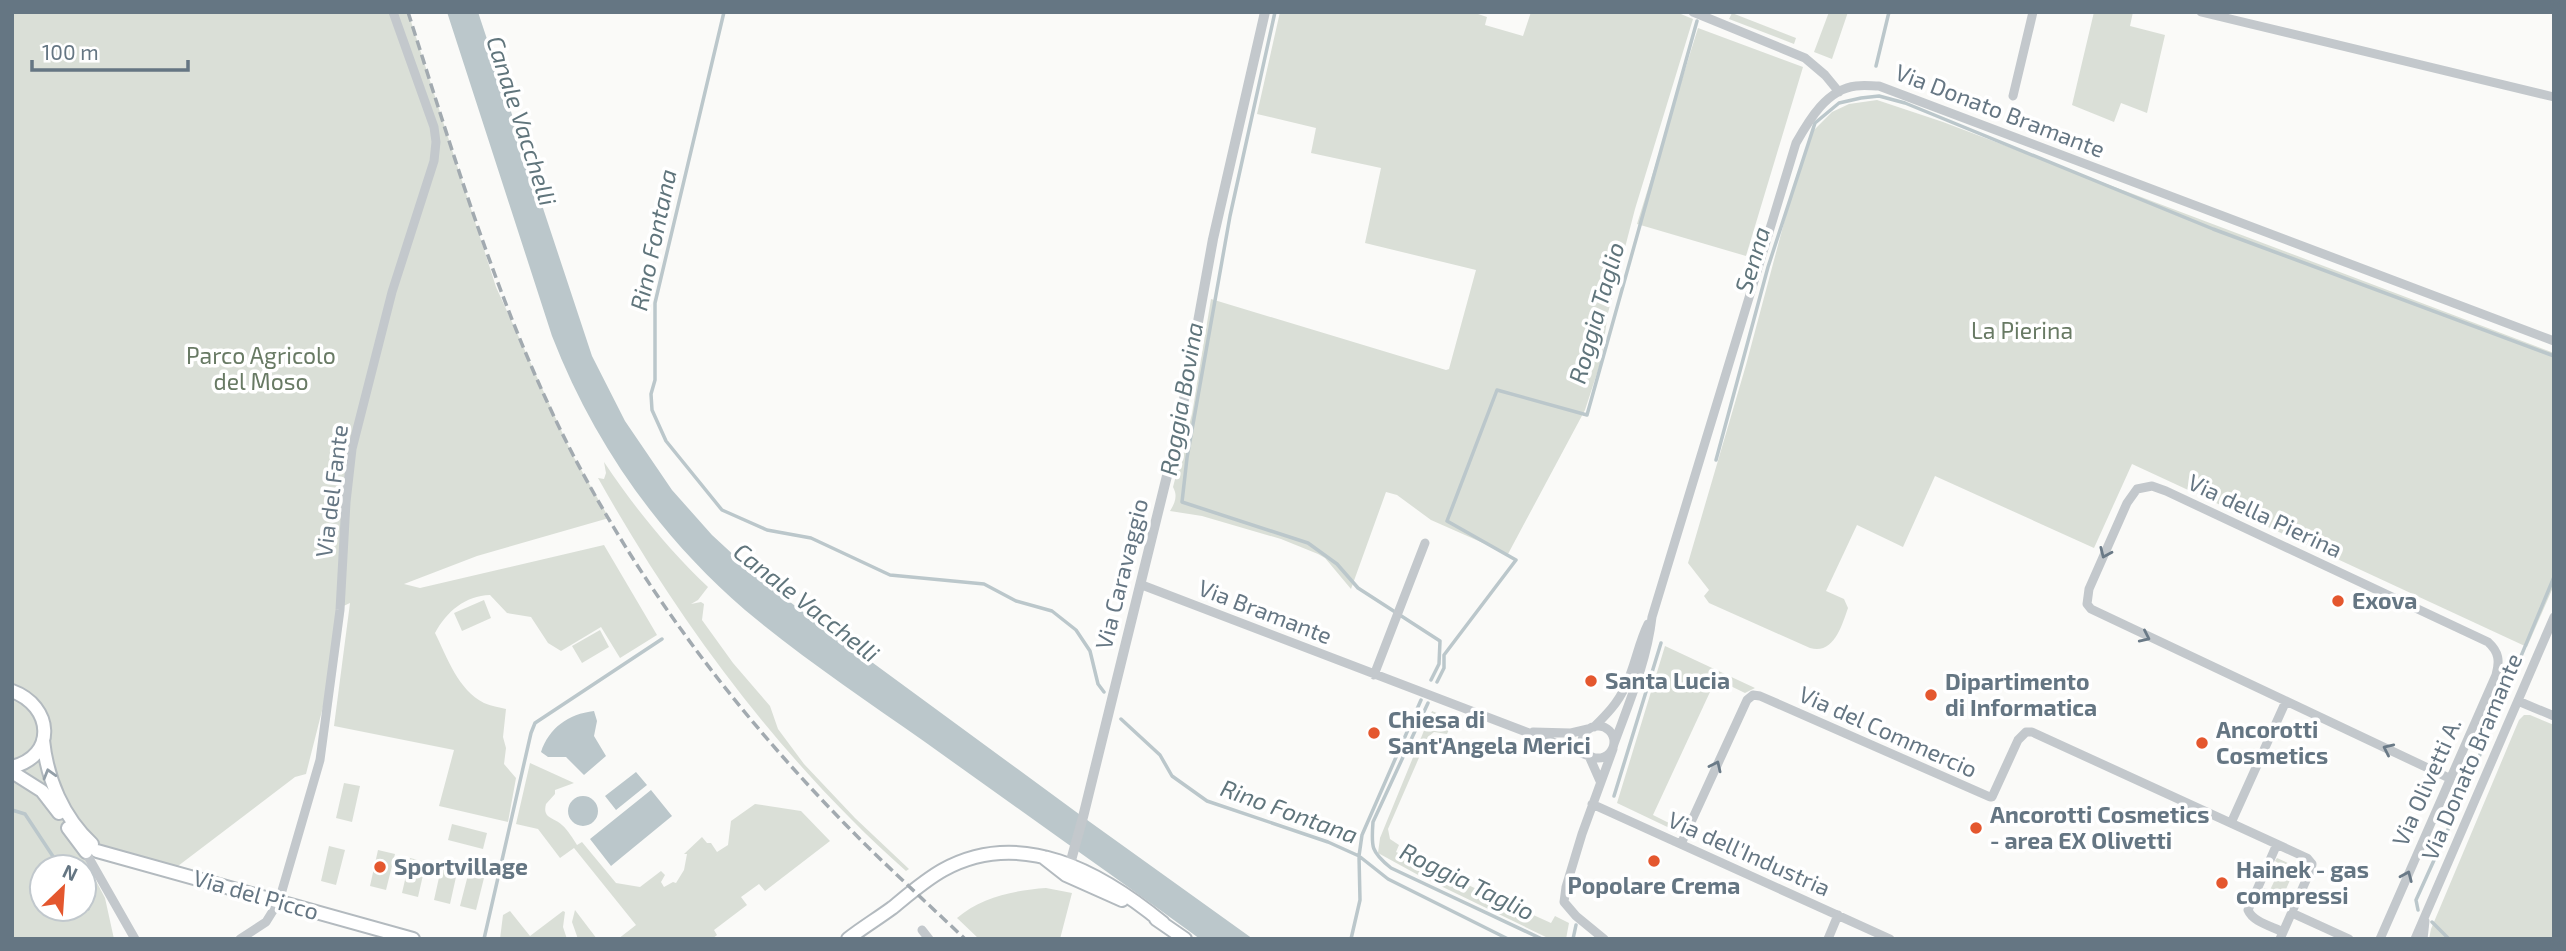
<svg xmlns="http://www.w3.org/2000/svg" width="2566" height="951" viewBox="0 0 2566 951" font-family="'Exo 2',sans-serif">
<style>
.green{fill:#dadfd7;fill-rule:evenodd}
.water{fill:#bbc7cb}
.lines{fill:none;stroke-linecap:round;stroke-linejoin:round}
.stream{stroke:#bbc7cb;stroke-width:3.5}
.secondary-casing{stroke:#b3babf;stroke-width:16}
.minor{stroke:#c3c8cc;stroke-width:9}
.tertiary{stroke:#c3c8cc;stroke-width:10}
.secondary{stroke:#fff;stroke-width:12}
.rail{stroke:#a2aab0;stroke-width:3.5;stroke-dasharray:10 5;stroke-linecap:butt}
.oneway{stroke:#6a7a87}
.oneway2{stroke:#939fa8}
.poi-dot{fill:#e4572e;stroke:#fff;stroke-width:2.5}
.labels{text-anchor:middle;stroke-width:7;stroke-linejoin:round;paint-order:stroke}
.street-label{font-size:23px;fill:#657683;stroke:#fff}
.park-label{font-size:23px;fill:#687a64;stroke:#fff}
.poi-label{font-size:23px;font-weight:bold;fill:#657683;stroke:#fff;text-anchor:start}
.water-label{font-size:24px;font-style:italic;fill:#60757c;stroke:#fff}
</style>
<rect width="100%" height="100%" fill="#fafaf8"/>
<!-- green -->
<path class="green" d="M12,12H408L496,287L572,454L609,518L477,556L404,584L420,588L604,545L657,635L620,658L601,627L561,651L548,643L531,617L507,613L490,595C465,596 447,611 435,633C447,657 458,690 484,703C491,706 499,707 506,709L503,737L506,748L504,764L516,778L508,822L439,806L454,750L334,726L350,603L337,609L328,687L306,774L295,777L178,866L73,837L105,898L114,939H12ZM42,867H84V909H42Z
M1280,12H1472L1487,17L1485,25L1523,36L1531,12H1676L1693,19L1635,209L1608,313L1601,361L1585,410L1508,554L1431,520L1397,495L1386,492L1351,589L1325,558L1318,554L1281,539L1202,516L1170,511C1175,503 1178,496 1173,487L1192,414L1211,299L1446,370L1449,369L1476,270L1365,243L1381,168L1311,153L1316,128L1257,114Z
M1829,12H1848L1832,59L1814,52Z
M2094,12H2133L2130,26L2165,35L2147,113L2121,103L2114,122L2072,105Z
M1732,13L1796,38L1794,44L1729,19Z
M1698,28L1803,67L1746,256L1637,224Z
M1877,100L1943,122L2554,353V585L2527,647L2132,464L2094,548L1935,476L1903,547L1857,525L1826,591L1844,599L1848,608C1842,625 1834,655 1810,648L1709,603L1704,596L1709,590L1688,563L1746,365L1797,174L1814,130L1832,112L1849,104Z
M604,462C634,507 668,549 708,587L698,600L691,604L701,602L704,604L702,620L733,663L770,706L778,729L804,764L855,818L909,869L906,871C781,760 680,624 598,478L604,479L606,473Z
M484,600L491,618L462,631L454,613Z
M600,630L609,647L582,663L572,646Z
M1665,646L1755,688L1745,693L1716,679L1653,815L1681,829L1680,833L1617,803Z
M1432,711L1453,720L1447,734L1434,732L1428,737L1388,829L1390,839L1399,845L1396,852L1551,923L1555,916L1569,923L1566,939H1550L1420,876L1378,853L1380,838Z
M2524,715H2530L2554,725V939H2429L2431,929L2519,720Z
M530,763L574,783L555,790V794L546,804C542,819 554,817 562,825C568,830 573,839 577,845L582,842L616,883L640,887L661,871L665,875L661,882L664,887L673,882L676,883L684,870L687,854H684L702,837L707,843H711L717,852L728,845L731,821L755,804L801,811L830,841L765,891L759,884L741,897L747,905L714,930L717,935L712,939H618L636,925L574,848L560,858L538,829L516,824Z
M344,783L360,786L352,822L336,818Z
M452,824L487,833L483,849L448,840Z
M329,846L345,850L336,885L321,881Z
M378,850L395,854L386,890L370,886Z
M410,858L426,862L418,897L402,893Z
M2277,858L2303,870L2302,873L2294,871L2283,896L2290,899L2288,902L2263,890L2264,888L2270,890L2282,865L2275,861Z
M442,864L458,868L450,904L434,900Z
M469,871L485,874L476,910L460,906Z
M1046,888L1072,893L1060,939H979L957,918C981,897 1016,890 1046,888Z
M575,910L597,939H578L572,922Z
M510,911L530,936L563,911L565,912L563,927L567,939H500L503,915Z"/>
<!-- water -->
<path class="water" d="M447,12H478L592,356L625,421L672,490L712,535L764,583L1083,817L1253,939H1200C1109,873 1017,808 925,742C864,699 802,658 745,610C659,536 593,442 552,336Z
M594,711L597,721L594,736L606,756L584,775L566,757H548L541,752C549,728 568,714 594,711Z
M636,772L647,785L616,810L605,796Z
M651,790L672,816L611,866L590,839Z
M568 811a15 15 0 1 1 30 0a15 15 0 1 1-30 0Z"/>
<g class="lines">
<!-- stream -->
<path class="stream" d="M724,12L655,303V380L651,394L652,410L666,441L722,510L767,530L811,538L890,575L984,584L1016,601L1052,611L1076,630L1090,651L1098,684L1104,692
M1275,12L1230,216L1187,458L1182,502L1308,543L1337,564L1358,588L1440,641L1439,664L1431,680
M1876,66L1889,12
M1716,460L1768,267L1815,123L1839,103L1861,98L1879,96L1905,103L2213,229L2554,356
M1437,682L1444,668V655L1516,560L1447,521L1497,390L1587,415L1697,21
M1428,703L1373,822C1371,847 1371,852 1391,868L1542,939
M1121,719L1160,755L1172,776L1207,801L1328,842L1359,856L1388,879L1508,939
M1614,796L1661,643
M12,810L25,814L60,867
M84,903L88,909
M2418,910L2416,900L2459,805L2554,577
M2432,922L2449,939
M484,939L531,733L535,723L662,639
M1351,939L1360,900L1359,856L1362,835L1421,700
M1573,939L1576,925"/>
<defs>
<path id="secondary" d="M12,691C53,706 57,756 12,767
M43,740C47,779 63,817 92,844
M12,772L42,791L59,813
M68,828L86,852
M97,851L413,939
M1043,857L1066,875L1122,900
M1156,919L1185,939
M848,939C862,928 877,919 892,908C908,895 925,880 943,870C1021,827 1101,872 1163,923"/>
</defs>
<!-- secondary casing -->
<use href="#secondary" class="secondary-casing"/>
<!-- minor -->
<path class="minor" d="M1693,12L1805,58L1825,75L1839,92
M2201,12L2554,97
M2013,96L2033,12
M1142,585L1589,756L1600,781
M1374,675L1425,543
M2518,701L2554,716
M1582 742a16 16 0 1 1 32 0a16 16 0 1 1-32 0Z
M1594,727C1606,715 1618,703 1625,687C1635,667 1638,644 1648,624
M1533,732L1571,733L1588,729
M1614,744C1629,703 1647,661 1652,617L1796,143C1809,120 1827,89 1856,86C1864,85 1872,86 1879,86L2554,341
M1592,804L1890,939
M2231,823L2286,701
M1681,844L1747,700L1753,695L1760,696L1990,797H1992L2018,740L2026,732H2032L2307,858L2312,864L2311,869L2280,939
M2277,844L2248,910C2253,922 2271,926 2283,932
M86,853L135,939
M2292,913L2349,939
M922,930L929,939
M240,939L266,922L279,901L320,760L340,610L346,502L352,449L392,292L434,161L436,142L434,127L393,12
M1604,939L1576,916L1564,902L1566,887L1582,834L1613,749
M1828,939L1838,915
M2380,939L2496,675C2500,661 2499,652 2488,642L2166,491L2152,486L2137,489L2127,503L2089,589L2087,604L2091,609L2449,778
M2415,939L2554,617
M2423,939L2425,921"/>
<!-- tertiary -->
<path class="tertiary" d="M1065,870L1070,864L1083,817L1179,427L1213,239L1265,12"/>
<!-- secondary -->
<use href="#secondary" class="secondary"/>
<!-- rail -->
<path class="rail" d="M408,12C455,159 499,309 569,447C640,586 737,713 845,824C884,864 925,901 965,939"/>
</g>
<!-- one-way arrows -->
<defs><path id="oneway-chevron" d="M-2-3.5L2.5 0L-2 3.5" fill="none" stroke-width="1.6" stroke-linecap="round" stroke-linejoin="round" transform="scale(1.75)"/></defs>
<g class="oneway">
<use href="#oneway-chevron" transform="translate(2105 553) rotate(114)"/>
<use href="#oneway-chevron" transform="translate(2145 637) rotate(25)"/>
<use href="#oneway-chevron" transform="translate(2388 749) rotate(-155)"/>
<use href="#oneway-chevron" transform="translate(1716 766) rotate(-65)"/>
<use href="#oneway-chevron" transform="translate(2407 876) rotate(-67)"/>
</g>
<use class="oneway2" href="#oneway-chevron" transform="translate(49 774) rotate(-106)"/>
<!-- markers -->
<g class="poi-dot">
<circle cx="2338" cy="601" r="7"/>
<circle cx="1591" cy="681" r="7"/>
<circle cx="1931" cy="695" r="7"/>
<circle cx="1374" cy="733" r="7"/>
<circle cx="2202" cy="743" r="7"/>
<circle cx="1976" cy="828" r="7"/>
<circle cx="1654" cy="861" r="7"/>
<circle cx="380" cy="867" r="7"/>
<circle cx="2222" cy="883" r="7"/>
</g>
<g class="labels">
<!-- street labels -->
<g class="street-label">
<text transform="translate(2000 111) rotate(21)" y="8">Via Donato Bramante</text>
<text transform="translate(332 491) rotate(-83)" y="8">Via del Fante</text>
<text transform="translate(2265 516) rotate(25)" y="8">Via della Pierina</text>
<text transform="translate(1122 574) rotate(-76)" y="8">Via Caravaggio</text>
<text transform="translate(1265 612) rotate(21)" y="8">Via Bramante</text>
<text transform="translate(1888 732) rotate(24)" y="8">Via del Commercio</text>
<text transform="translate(2472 757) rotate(-67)" y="8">Via Donato Bramante</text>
<text transform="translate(2427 782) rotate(-66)" y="8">Via Olivetti A.</text>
<text transform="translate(1749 854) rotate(24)" y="8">Via dell'Industria</text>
<text transform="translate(256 895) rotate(16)" y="8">Via del Picco</text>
</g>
<!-- park labels -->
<g class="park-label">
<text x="2022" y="339">La Pierina</text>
<text x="261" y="364">Parco Agricolo<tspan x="261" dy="26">del Moso</tspan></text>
</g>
<!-- poi labels -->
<g class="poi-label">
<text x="2352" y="609">Exova</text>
<text x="1605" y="689">Santa Lucia</text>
<text x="1945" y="690">Dipartimento<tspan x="1945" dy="26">di Informatica</tspan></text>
<text x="1388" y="728">Chiesa di<tspan x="1388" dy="26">Sant'Angela Merici</tspan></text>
<text x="2216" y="738">Ancorotti<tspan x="2216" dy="26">Cosmetics</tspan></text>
<text x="1990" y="823">Ancorotti Cosmetics<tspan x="1990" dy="26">- area EX Olivetti</tspan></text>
<text x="394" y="875">Sportvillage</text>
<text x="2236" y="878">Hainek - gas<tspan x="2236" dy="26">compressi</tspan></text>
<text x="1654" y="894" text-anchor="middle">Popolare Crema</text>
</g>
<!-- water labels -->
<g class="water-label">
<text transform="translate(521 121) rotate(72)" y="8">Canale Vacchelli</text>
<text transform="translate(654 240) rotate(-78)" y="8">Rino Fontana</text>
<text transform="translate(1753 260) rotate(-73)" y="8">Senna</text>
<text transform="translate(1597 313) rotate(-74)" y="8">Roggia Taglio</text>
<text transform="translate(1182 399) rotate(-80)" y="8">Roggia Bovina</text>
<text transform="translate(806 603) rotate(38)" y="8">Canale Vacchelli</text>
<text transform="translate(1289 812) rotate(20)" y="8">Rino Fontana</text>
<text transform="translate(1467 882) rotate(26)" y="8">Roggia Taglio</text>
</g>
</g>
<!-- border -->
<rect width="2566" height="951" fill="none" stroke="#657683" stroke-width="28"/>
<!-- north arrow -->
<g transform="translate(63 888) rotate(25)"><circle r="33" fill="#ffffff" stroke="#c1c8cd" stroke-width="2"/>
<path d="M0-5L12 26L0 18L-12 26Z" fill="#e4572e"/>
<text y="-10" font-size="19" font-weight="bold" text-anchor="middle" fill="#657683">N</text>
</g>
<!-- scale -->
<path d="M32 60v10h156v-10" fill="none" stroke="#657683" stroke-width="3.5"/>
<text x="42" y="60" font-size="21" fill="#657683" stroke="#ffffff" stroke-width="5" paint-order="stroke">100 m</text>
</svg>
